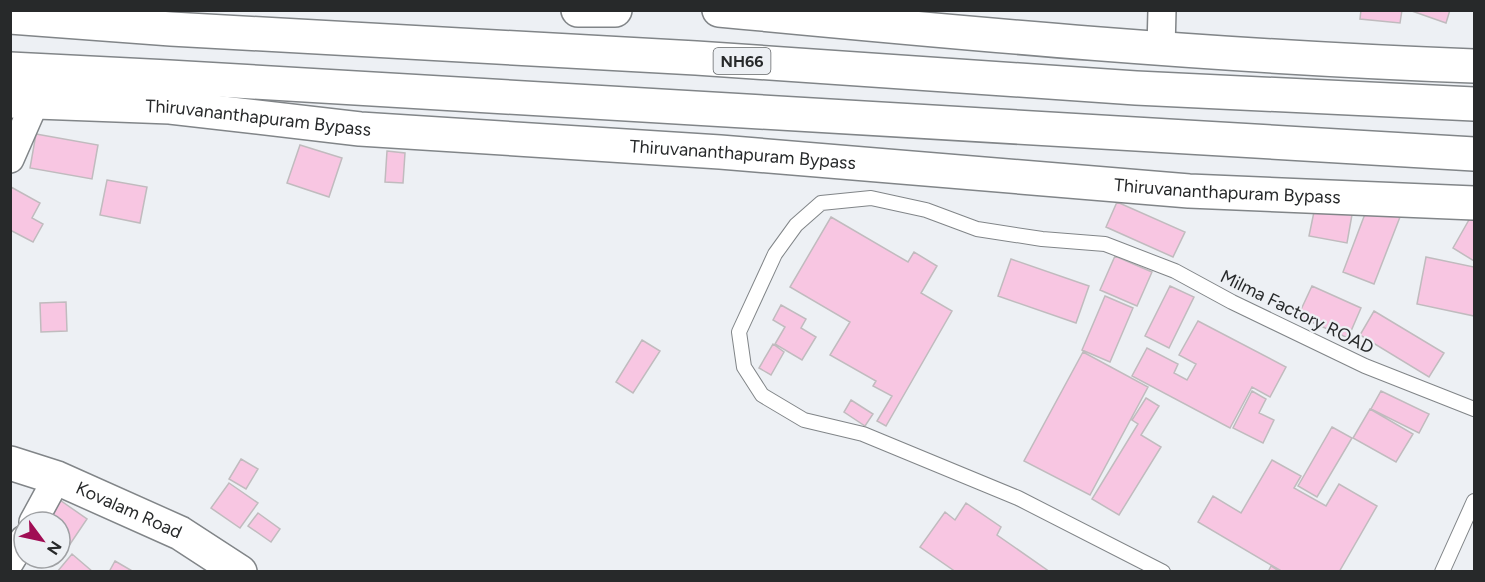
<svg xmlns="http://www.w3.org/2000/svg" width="1485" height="582" viewBox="0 0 1485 582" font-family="Figtree,sans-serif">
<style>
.building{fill:#f8c6e2;stroke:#c0bbbe;stroke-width:1.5}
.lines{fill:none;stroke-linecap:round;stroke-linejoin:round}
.lane-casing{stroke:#818588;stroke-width:16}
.street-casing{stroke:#818588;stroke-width:30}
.secondary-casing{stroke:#818588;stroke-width:36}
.primary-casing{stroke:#818588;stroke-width:36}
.highway-casing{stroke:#818588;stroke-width:36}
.lane{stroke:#fff;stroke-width:14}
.street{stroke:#fff;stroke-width:27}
.secondary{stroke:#fff;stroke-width:33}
.primary{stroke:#fff;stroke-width:33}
.highway{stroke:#fff;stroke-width:33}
.labels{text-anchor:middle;stroke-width:4.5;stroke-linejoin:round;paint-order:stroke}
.shield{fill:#edf0f4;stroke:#626567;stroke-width:1.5}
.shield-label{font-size:16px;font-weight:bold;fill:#27292a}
.street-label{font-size:18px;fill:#27292a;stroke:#edf0f4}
</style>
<rect width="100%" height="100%" fill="#edf0f4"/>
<!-- building -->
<path class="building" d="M1361,10H1402L1400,23L1360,19Z
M1409,10H1450L1446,23Z
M36,134L98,145L92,179L30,168Z
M300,145L342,158L329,197L287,183Z
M387,151L405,153L403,183L385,182Z
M107,180L147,187L140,223L100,215Z
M11,187L40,203L32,218L43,224L33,242L10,230Z
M1117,202L1185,232L1173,257L1106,227Z
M1316,202L1353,209L1347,243L1309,236Z
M1368,206L1400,217L1374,284L1343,272Z
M1474,211V261L1453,248Z
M831,217L908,262L914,252L937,266L921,293L952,311L886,426L877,421L892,396L873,386L876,381L830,355L850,322L790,287Z
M1115,256L1152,272L1137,306L1100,290Z
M1426,257L1474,267V316L1417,304Z
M1011,259L1089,286L1076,323L998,296Z
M1170,286L1194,297L1169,348L1145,336Z
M1312,286L1361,308L1348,338L1298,316Z
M1105,296L1133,308L1110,362L1082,350Z
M66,302L67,331L41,332L40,303Z
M781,305L806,319L801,328L816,337L802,360L775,344L785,327L773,320Z
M1374,311L1444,353L1429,377L1360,335Z
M1198,321L1286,367L1270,397L1252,387L1230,428L1132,376L1147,348L1178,364L1174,373L1187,380L1196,364L1179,355Z
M642,340L660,351L633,393L616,382Z
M773,344L784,352L771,375L759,368Z
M1083,352L1148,387L1090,495L1024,461Z
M1252,391L1266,399L1259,413L1274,420L1263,443L1233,428Z
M1381,391L1429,414L1419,433L1371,409Z
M1146,398L1159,406L1141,435L1161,447L1119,515L1092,499L1138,424L1132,420Z
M851,400L873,414L865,426L844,412Z
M1370,409L1413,434L1396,462L1353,438Z
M1332,427L1352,438L1317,497L1298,486Z
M241,459L258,469L246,489L229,479Z
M1272,460L1301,476L1294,488L1326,506L1339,484L1377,506L1339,572H1283L1198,522L1213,496L1241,513Z
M229,483L258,503L240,528L211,508Z
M57,498L87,519L60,559V522H41Z
M966,503L1001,527L997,535L1050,572H956L920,547L945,512L955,520Z
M258,513L280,529L271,542L248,526Z
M72,554L93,572H57Z
M115,561L134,572H109Z
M1271,566L1280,572H1268Z"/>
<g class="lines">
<defs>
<path id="lane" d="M1163,572L1018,498L863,434L804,420L762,395L744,367L739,332L775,254L796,225L821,203L871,198L926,210L977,229L1042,239L1105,244L1175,271L1232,302L1365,366L1474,409
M1442,572L1474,501"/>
<path id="street" d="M1161,49L1162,10
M10,159L35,102
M33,522L57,478
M10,562L24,539"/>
<g id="secondary">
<path d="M578,10H615"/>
<path d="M719,10C970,34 1222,57 1474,66"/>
<path id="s1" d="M10,101L170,107L360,129L720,152L1189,191L1474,203"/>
</g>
<g id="primary">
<path id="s2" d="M10,463L57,478L180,533L240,572"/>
</g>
<path id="highway" d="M10,17L171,29L696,58L1136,88L1474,104
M10,69L169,77L1474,154"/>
</defs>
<!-- lane casing -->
<use href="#lane" class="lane-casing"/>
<!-- street casing -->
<use href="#street" class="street-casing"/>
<!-- secondary casing -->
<use href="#secondary" class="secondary-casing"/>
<!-- primary casing -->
<use href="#primary" class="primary-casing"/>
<!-- highway casing -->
<use href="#highway" class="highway-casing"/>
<!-- lane -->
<use href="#lane" class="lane"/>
<!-- street -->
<use href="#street" class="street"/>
<!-- secondary -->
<use href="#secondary" class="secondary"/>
<!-- primary -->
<use href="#primary" class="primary"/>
<!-- highway -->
<use href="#highway" class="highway"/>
</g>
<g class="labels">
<!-- shield labels -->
<rect class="shield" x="713.5" y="48" width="57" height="26" rx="4.5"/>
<g class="shield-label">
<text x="742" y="67">NH66</text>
</g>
<!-- street labels -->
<g class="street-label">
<text dy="6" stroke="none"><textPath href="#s1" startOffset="249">Thiruvananthapuram Bypass</textPath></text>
<text dy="6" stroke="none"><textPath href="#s1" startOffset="735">Thiruvananthapuram Bypass</textPath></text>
<text dy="6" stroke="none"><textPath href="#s1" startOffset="1221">Thiruvananthapuram Bypass</textPath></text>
<text transform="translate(1297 312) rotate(26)" y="6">Milma Factory ROAD</text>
<text dy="6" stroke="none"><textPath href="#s2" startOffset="128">Kovalam Road</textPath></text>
</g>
</g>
<!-- border -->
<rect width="1485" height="582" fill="none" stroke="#27292a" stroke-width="24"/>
<!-- north arrow -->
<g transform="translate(42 540) rotate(123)"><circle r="28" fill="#edf0f4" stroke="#9ea0a3" stroke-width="1.5"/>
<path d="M0-4.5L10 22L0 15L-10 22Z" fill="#a00d54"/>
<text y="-9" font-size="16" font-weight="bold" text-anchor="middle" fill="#27292a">N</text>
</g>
</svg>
